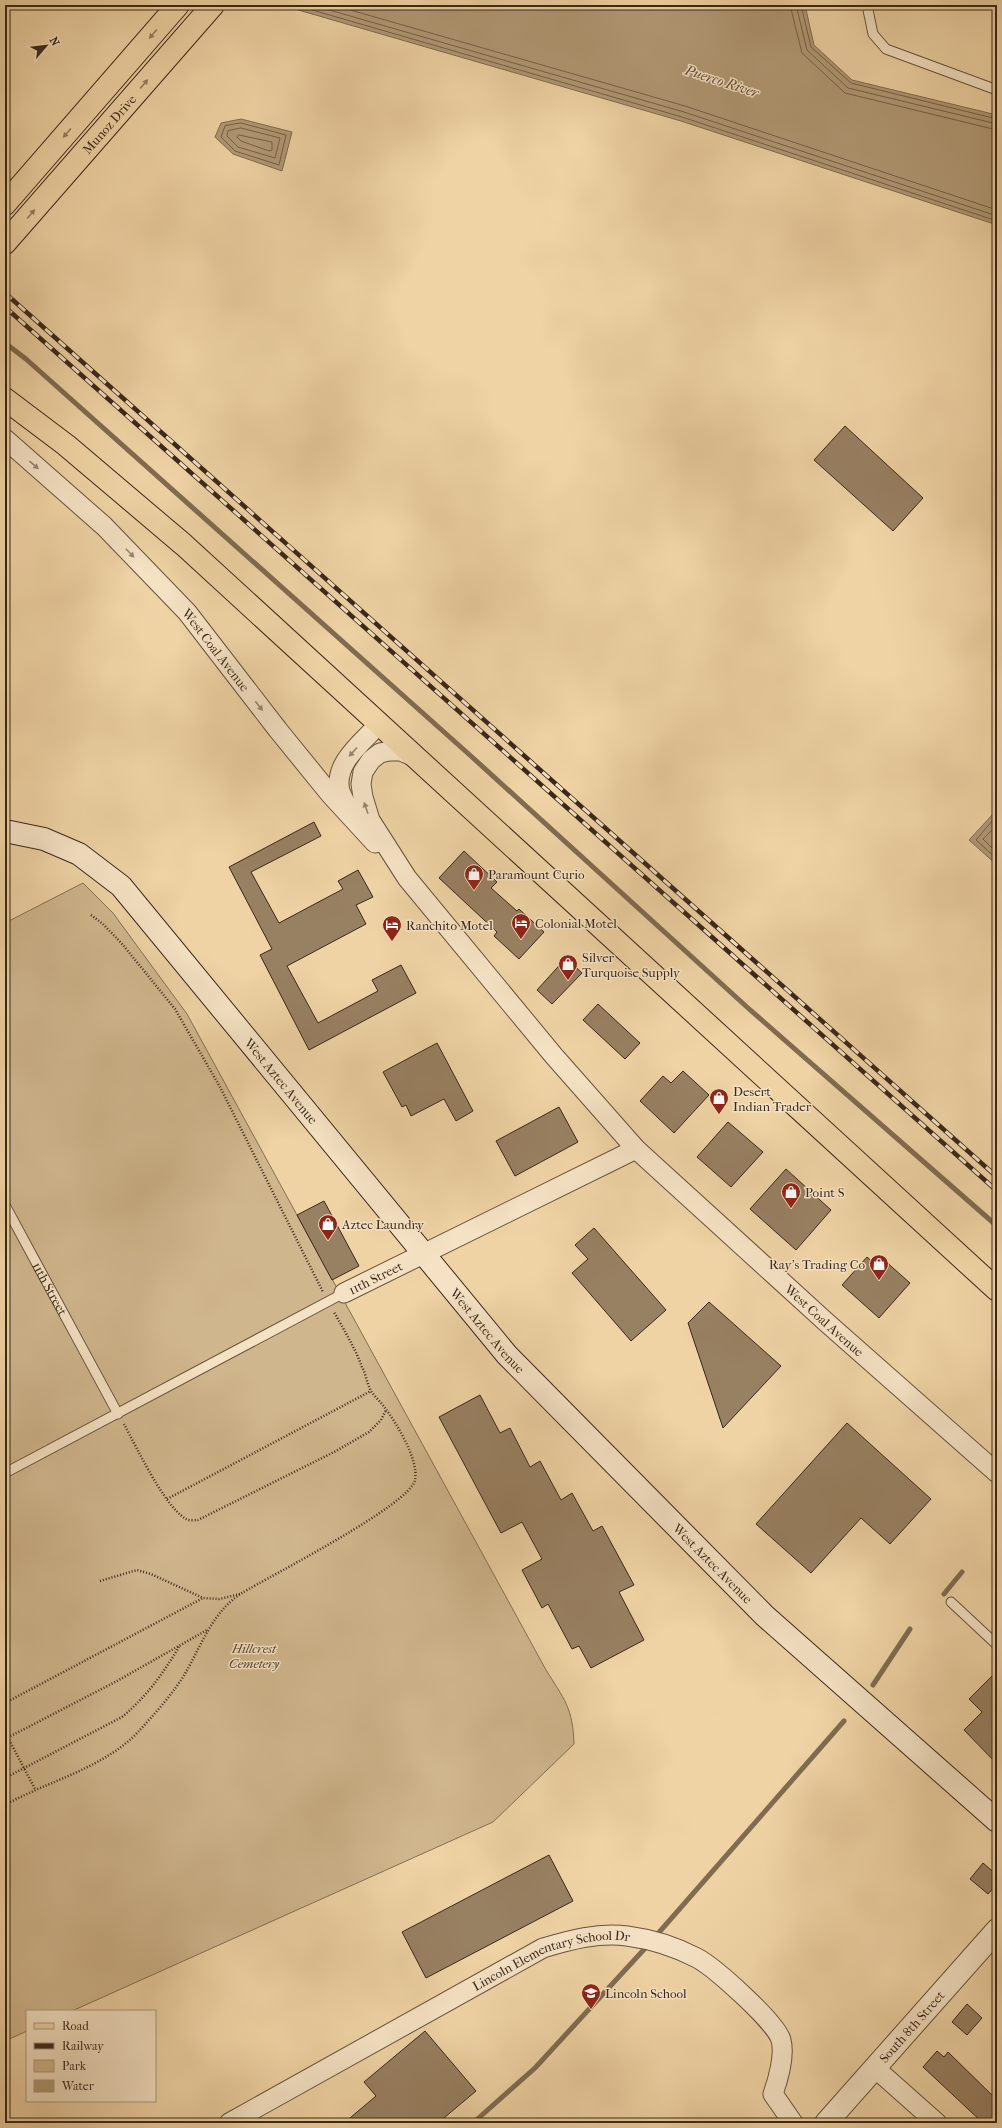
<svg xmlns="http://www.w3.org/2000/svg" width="1002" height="2128" viewBox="0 0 1002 2128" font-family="'IM FELL French Canon',serif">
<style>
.green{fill:#d0b68d;stroke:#856e54}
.water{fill:#b19975;stroke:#816b51}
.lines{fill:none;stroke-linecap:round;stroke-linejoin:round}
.shore{stroke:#766048;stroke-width:1}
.stream{stroke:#816b51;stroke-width:5}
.building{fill:#988062;stroke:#3a271b}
.service-casing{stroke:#67523d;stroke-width:11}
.minor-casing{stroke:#67523d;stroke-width:21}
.tertiary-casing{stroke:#67523d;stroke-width:24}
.secondary-casing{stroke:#3a271b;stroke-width:24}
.primary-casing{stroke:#3a271b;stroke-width:24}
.path{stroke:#3a271b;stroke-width:2.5;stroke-dasharray:1 2;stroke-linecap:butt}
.service{stroke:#f5e2c4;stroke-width:9}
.minor{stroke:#f5e2c4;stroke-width:19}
.tertiary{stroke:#f5e2c4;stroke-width:22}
.secondary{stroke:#f5e2c4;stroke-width:22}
.primary{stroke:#efd3a4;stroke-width:22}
.rail-casing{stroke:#3a271b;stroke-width:4.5}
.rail{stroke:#f5e2c4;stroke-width:3;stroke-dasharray:9;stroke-linecap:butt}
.oneway{fill:#947d60}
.oneway2{fill:#988470}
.labels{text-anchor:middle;stroke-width:3;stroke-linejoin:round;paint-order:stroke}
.street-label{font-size:13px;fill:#3a271b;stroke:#f5e2c4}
.poi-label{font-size:13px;fill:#3a271b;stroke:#f5e2c4;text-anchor:start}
.park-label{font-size:13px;font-style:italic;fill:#584432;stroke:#f5e2c4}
.water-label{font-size:14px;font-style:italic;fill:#5e4936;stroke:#f5e2c4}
</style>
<rect width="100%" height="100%" fill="#efd3a4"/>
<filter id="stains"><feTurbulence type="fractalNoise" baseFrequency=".005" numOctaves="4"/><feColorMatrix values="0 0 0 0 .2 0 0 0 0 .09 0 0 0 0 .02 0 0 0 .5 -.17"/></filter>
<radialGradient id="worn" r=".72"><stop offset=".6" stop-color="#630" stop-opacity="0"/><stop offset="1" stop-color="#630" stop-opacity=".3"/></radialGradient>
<!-- green -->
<path class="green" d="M83,883L113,913L187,1014L546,1670C564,1699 573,1708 574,1744L493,1822L72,2011H27V2031L5,2041V923Z"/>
<!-- water -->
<path class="water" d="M281,5H669L679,7L805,5L814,45L852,80L997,115V225L681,121Z
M241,119L292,132L282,171L233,154L215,137L221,123Z
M993,814L997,817V865L969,840Z"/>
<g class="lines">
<!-- shore -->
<path class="shore" d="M295,5L682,117L997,221
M312,5L684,112L997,216
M333,5L685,106L997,210
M790,5L802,53L845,93L997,130
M796,5L807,50L848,88L997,124
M801,5L811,47L851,83L997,119
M241,123L286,135L279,165L235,151L221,137L225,126Z
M241,128L280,138L275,158L238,147L227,136L228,131Z
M239,135L272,142V150L269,151L241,141L237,137Z
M997,820H993L976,840L997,859
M997,825L983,839L997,853"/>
<!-- stream -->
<path class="stream" d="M5,343L26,359L472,757L748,1008L997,1226
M944,1594L962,1572
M873,1685L910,1629
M655,1937L844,1721
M473,2123L535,2068L649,1944"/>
</g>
<!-- building -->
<path class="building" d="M845,426L923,498L893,531L814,460Z
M314,822L321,836L251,872L279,923L343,889L338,881L358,870L373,897L356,905L366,924L287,966L318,1023L378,991L372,980L401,965L416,993L309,1050L260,955L272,949L229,867Z
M464,851L497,882L491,888L517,911L519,909L544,932L519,959L494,936L497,932L439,878Z
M566,958L582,973L552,1004L537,990Z
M598,1004L640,1043L625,1059L583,1020Z
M437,1043L473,1111L456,1121L444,1099L411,1116L406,1105L402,1107L383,1072Z
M683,1071L709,1095L674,1133L640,1101L663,1076L671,1083Z
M559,1107L578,1142L515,1176L496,1141Z
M728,1122L763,1152L731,1187L697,1157Z
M786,1169L831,1210L796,1250L750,1209Z
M324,1201L359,1266L332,1280L297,1215Z
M594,1228L666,1310L631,1341L572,1273L588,1259L575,1245Z
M867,1257L877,1266L883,1259L910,1283L879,1318L842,1285Z
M709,1302L781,1366L723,1428L688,1323Z
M480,1395L500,1433L510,1428L530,1467L540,1461L561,1500L572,1493L593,1531L602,1526L634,1585L619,1592L644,1640L591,1668L579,1646L572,1649L548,1604L542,1608L522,1570L542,1559L522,1522L501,1533L439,1417Z
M847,1423L931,1499L890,1544L861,1518L811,1573L756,1524Z
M997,1671V1764L964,1730L982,1712L969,1699Z
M549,1855L573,1901L426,1978L402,1932Z
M983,1863L997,1875V1884L988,1894L970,1879Z
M967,2004L982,2018L967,2035L952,2022Z
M425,2031L476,2091L438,2123H344L376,2096L364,2082Z
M937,2051L944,2057L948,2052L997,2100V2123H983L923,2067Z"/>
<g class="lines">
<defs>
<g id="service">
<path d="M867,5L873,34L886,49L997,90"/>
<path id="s1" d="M5,1205L118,1414"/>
<path d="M5,1473L344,1293"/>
<path d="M951,1602L997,1645"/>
</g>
<g id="minor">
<path id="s2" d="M5,439L104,526L187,612L278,730L330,794L375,843"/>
<path id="s3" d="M417,758L401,751H389L380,753L371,760L363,772L361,784L363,797L370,820L407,878L554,1056L636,1149L826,1322L997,1473"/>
<path d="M348,808C346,803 342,797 340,791C333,763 363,742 379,724"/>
<path id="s4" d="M344,1293L636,1149"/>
<path d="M875,2068L937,2123"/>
<path id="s5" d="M229,2123L543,1948C570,1940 599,1932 627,1936C650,1939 676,1947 697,1958C714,1967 776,2022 781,2040C785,2055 778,2080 773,2094L793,2123"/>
</g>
<g id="tertiary">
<path id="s6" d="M826,2123L997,1930"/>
</g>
<g id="secondary">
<path id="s7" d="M5,831L44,839L79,854L121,886L507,1355L765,1616L997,1821"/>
</g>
<g id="primary">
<path d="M5,204L178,5"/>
<path id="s8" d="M5,243L213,5"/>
<path d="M5,399L66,445L184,545L997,1290"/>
</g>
</defs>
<!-- service casing -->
<use href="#service" class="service-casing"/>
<!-- minor casing -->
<use href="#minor" class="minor-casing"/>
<!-- tertiary casing -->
<use href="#tertiary" class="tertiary-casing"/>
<!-- secondary casing -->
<use href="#secondary" class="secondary-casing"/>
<!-- primary casing -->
<use href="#primary" class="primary-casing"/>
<!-- path -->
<path class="path" d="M91,915L103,924L123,945L175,1009L220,1087L323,1292
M124,1424C137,1448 164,1506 186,1519C189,1521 195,1520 198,1520L336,1451L369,1432L381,1420L386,1410
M167,1499L371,1391
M100,1581L137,1570L151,1574L203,1598L219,1599L240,1594
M5,1703L203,1598
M5,1732L35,1789
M5,1739L117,1681L207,1630
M5,1778L122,1717C147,1696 162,1675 179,1647
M5,1805C48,1781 104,1768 138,1732C153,1716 176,1690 186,1672C202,1644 213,1611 242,1593C270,1576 410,1505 415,1480C419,1460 397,1424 385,1408C381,1402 375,1397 371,1391C367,1384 366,1374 362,1367C355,1348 344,1330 334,1312"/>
<!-- service -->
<use href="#service" class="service"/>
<!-- minor -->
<use href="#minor" class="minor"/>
<!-- tertiary -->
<use href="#tertiary" class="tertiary"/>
<!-- secondary -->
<use href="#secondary" class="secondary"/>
<!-- primary -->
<use href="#primary" class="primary"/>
<defs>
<path id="rail" d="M5,293L997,1177
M5,307L997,1191"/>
</defs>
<!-- rail casing -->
<use href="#rail" class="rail-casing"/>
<!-- rail -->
<use href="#rail" class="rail"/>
</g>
<!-- one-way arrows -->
<defs><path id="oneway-solid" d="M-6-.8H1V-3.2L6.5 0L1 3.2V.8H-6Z"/></defs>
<g class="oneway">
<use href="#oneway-solid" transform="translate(153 34) rotate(131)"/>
<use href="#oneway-solid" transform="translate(144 84) rotate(-49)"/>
<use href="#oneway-solid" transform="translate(67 133) rotate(131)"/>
<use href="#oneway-solid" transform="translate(31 214) rotate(-49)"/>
</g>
<g class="oneway2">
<use href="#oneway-solid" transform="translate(34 465) rotate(41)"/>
<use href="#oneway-solid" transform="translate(130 553) rotate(46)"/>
<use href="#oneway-solid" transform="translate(259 706) rotate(52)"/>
<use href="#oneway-solid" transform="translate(353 752) rotate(132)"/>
<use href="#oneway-solid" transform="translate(366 808) rotate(-109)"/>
</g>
<!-- icons -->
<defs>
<symbol id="shop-pin" viewBox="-11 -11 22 30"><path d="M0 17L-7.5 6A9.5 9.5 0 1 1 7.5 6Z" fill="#8f2418" stroke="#f5e2c4"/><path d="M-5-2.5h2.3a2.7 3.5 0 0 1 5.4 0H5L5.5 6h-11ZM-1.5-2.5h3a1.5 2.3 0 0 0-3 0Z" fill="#fff"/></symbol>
<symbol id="hotel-pin" viewBox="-11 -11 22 30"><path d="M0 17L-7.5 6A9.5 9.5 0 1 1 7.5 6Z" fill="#8f2418" stroke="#f5e2c4"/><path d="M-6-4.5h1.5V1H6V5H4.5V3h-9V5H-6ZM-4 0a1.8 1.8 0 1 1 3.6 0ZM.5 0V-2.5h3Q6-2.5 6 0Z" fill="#fff"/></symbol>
<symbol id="school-pin" viewBox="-11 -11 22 30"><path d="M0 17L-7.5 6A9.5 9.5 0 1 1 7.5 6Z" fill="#8f2418" stroke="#f5e2c4"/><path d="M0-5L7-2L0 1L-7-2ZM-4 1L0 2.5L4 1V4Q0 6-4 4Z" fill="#fff"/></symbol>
</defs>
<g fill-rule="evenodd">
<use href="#shop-pin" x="463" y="863" width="22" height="30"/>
<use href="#hotel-pin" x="510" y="912" width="22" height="30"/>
<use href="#hotel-pin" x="381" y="914" width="22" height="30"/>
<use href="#shop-pin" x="557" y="953" width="22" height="30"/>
<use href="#shop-pin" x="708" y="1087" width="22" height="30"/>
<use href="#shop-pin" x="780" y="1181" width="22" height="30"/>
<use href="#shop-pin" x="317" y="1213" width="22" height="30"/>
<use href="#shop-pin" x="868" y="1253" width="22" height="30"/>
<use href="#school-pin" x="580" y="1982" width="22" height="30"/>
</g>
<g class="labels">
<!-- street labels -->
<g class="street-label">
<text dy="5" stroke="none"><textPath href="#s8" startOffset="158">Munoz Drive</textPath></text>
<text dy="5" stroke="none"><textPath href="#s2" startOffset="299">West Coal Avenue</textPath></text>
<text dy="5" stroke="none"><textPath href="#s7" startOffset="383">West Aztec Avenue</textPath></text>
<text dy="5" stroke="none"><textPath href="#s4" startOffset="35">11th Street</textPath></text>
<text dy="5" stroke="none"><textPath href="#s1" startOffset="95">11th Street</textPath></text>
<text dy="5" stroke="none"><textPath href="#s3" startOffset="792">West Coal Avenue</textPath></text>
<text dy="5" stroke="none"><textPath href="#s7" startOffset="707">West Aztec Avenue</textPath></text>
<text dy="5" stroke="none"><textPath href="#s7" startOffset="1031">West Aztec Avenue</textPath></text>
<text dy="5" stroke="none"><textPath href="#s5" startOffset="364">Lincoln Elementary School Dr</textPath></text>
<text dy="5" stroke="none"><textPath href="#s6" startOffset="129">South 8th Street</textPath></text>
</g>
<!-- poi labels -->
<g class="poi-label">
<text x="488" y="879">Paramount Curio</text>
<text x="535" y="928">Colonial Motel</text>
<text x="406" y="930">Ranchito Motel</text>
<text x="582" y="962">Silver<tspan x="582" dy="15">Turquoise Supply</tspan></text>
<text x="733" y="1096">Desert<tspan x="733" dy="15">Indian Trader</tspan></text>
<text x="805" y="1197">Point S</text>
<text x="342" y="1229">Aztec Laundry</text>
<text x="865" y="1269" text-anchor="end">Ray's Trading Co</text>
<text x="605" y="1998">Lincoln School</text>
</g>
<!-- park labels -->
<g class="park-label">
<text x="254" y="1653">Hillcrest<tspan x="254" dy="15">Cemetery</tspan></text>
</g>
<!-- water labels -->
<g class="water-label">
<text transform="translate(722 81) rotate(18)" y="5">Puerco River</text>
</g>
</g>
<!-- margin -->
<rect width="1002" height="2128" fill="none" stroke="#efd3a4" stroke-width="20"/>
<rect x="6" y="6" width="990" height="2116" fill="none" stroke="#3a271b" stroke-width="2"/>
<rect x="10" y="10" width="982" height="2108" fill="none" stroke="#3a271b"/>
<!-- legend -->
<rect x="26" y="2010" width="130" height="92" fill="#f5e2c4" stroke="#aa9780"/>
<rect x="34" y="2023" width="20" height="6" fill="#efd3a4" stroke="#aa9780"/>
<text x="62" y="2030" font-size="12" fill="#3a271b">Road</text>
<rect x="34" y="2043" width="20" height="6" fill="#3a271b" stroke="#aa9780"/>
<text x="62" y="2050" font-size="12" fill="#3a271b">Railway</text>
<rect x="34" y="2060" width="20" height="12" fill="#d0b68d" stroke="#aa9780"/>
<text x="62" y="2070" font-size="12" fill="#3a271b">Park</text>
<rect x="34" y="2080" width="20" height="12" fill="#b19975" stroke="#aa9780"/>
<text x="62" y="2090" font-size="12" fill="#3a271b">Water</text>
<!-- north arrow -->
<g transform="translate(46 46) rotate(62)" stroke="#f5e2c4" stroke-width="3" paint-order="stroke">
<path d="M0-3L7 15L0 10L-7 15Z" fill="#3a271b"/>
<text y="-6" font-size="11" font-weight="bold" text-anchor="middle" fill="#3a271b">N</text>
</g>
<rect width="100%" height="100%" filter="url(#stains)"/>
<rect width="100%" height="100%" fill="url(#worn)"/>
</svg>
